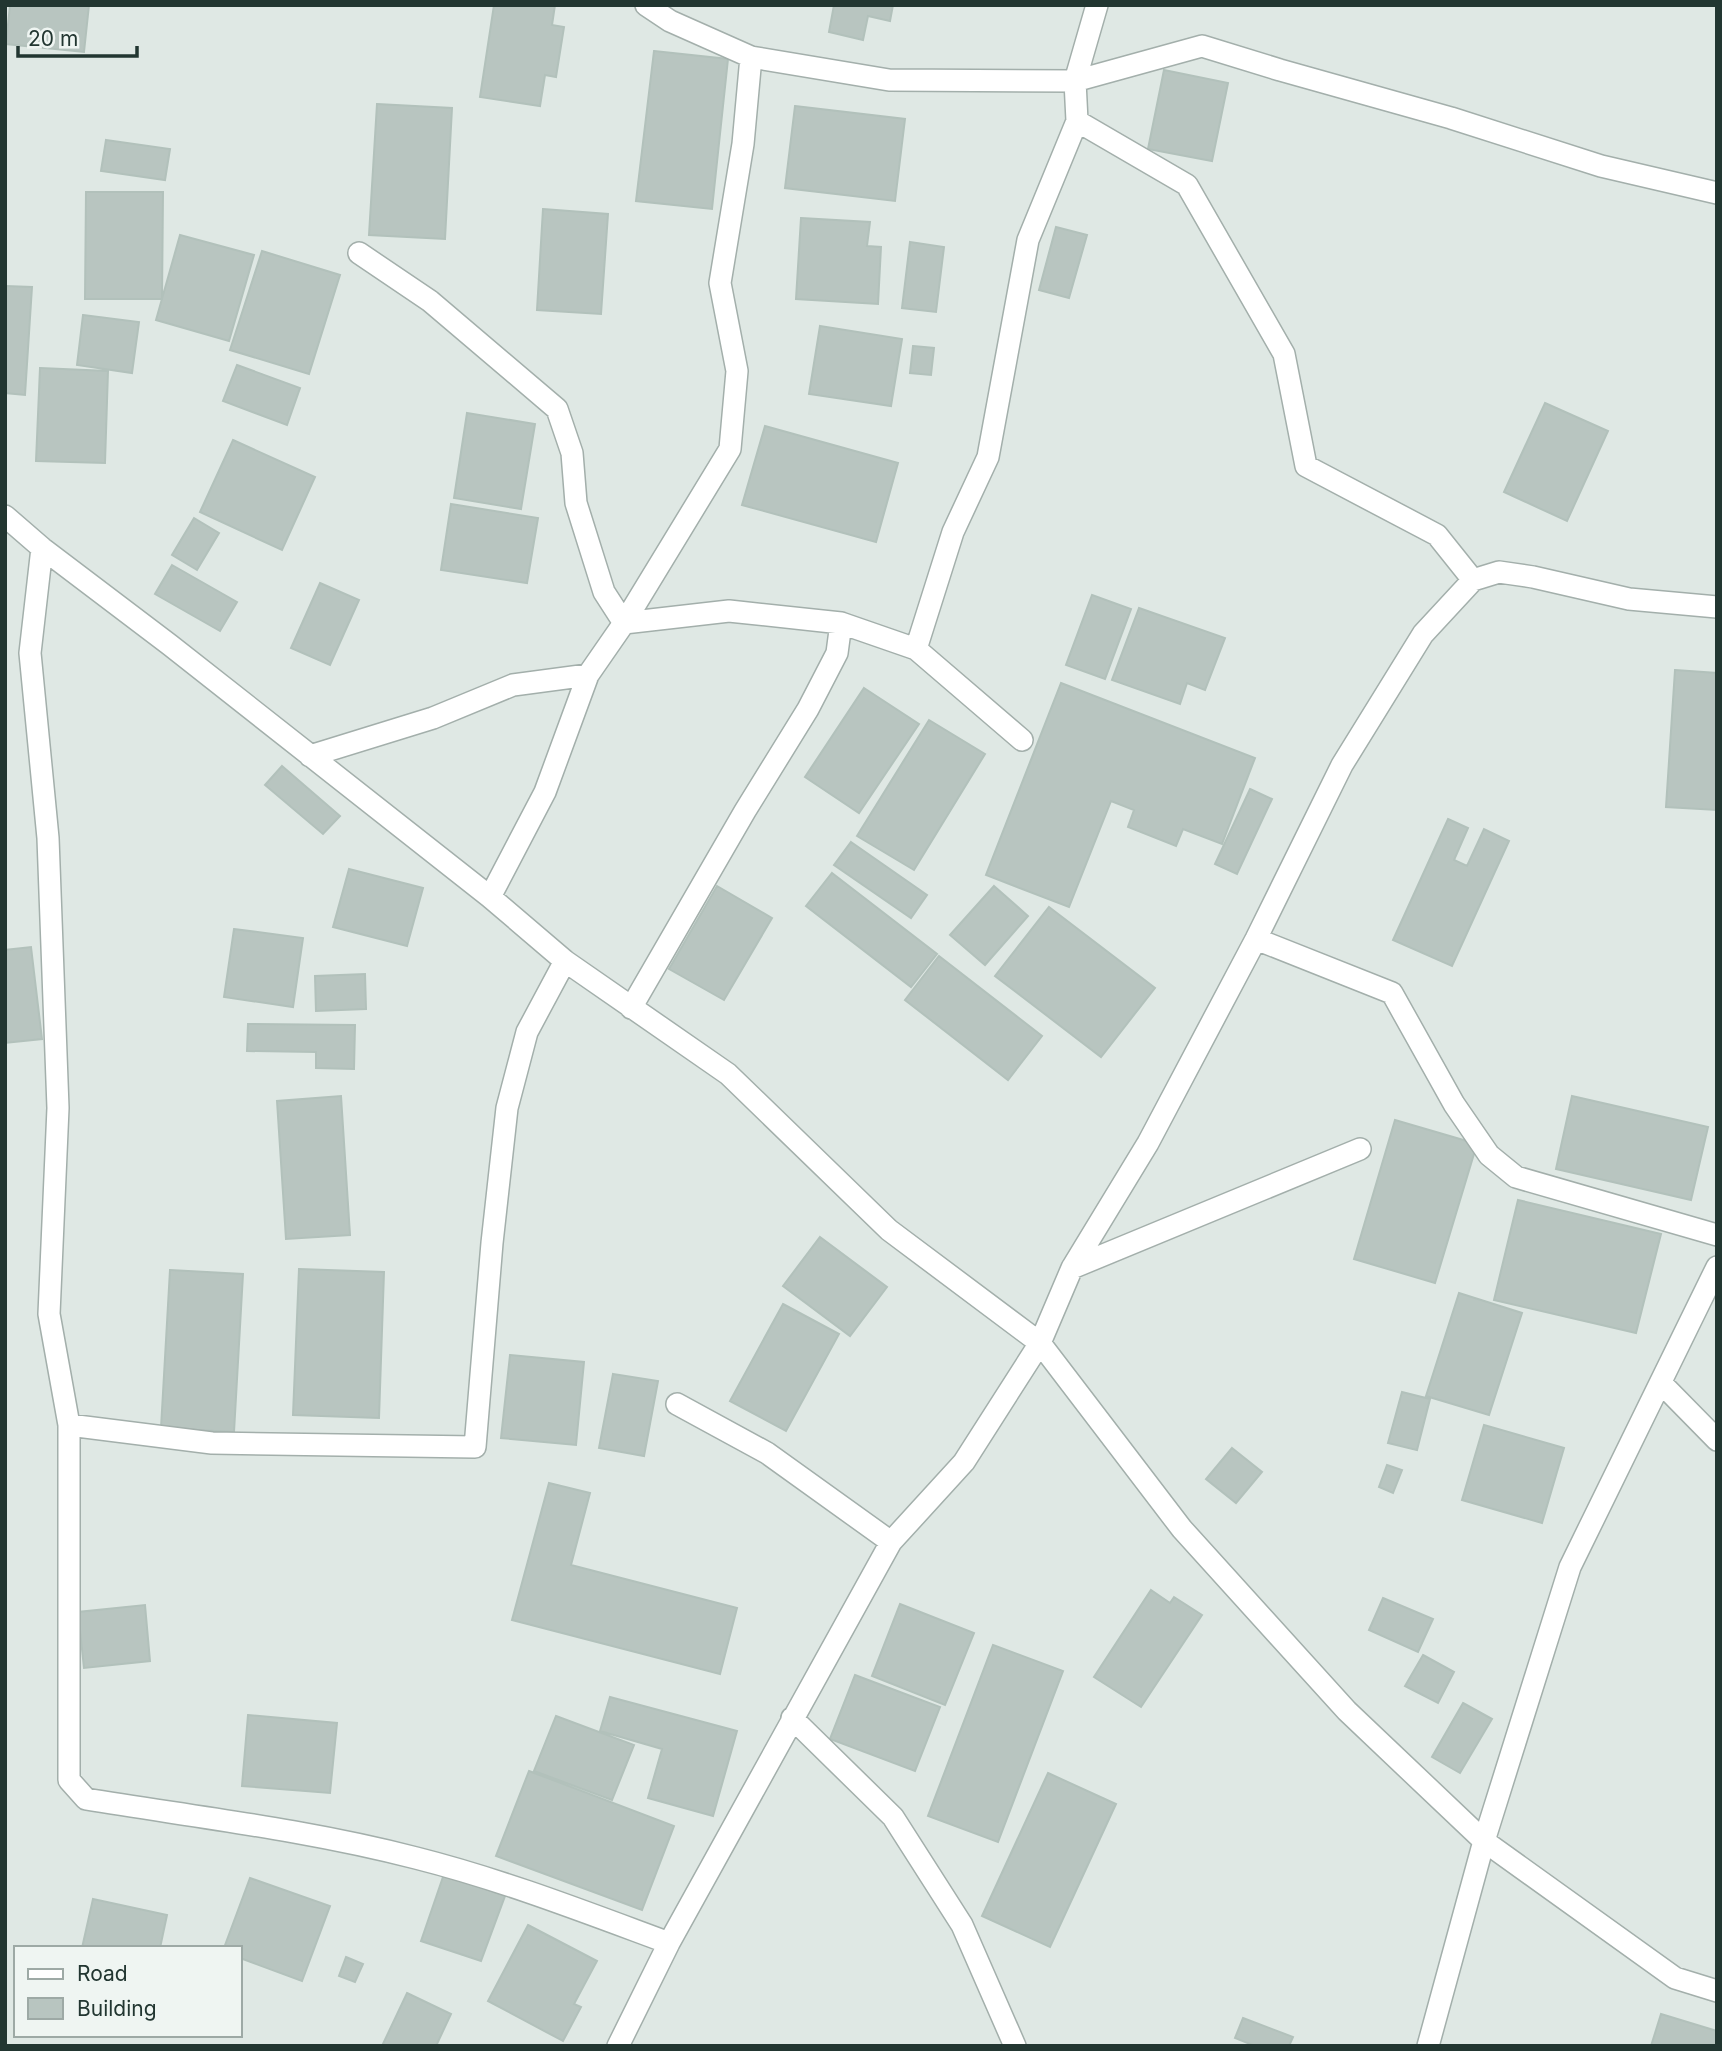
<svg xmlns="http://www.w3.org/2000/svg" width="1722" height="2051" viewBox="0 0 1722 2051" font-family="Inter,sans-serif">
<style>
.building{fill:#b8c5c0;stroke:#b2c1bb;stroke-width:2}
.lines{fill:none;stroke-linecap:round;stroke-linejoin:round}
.minor-casing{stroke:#a3afab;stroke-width:24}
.minor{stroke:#fff;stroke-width:21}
</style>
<rect width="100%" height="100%" fill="#dfe8e4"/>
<!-- building -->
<path class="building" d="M10,5H89L84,52L6,44Z
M494,5H555L552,25L564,27L556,77L545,75L540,106L480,97Z
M834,5H893L890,21L868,16L863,40L829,32Z
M654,51L728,59L712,209L636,201Z
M1164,70L1228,83L1212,161L1148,149Z
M377,104L452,108L445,239L369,235Z
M795,106L905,119L895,201L785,188Z
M106,140L170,149L165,180L101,171Z
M86,192H163L162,299H85Z
M543,209L608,214L601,314L537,310Z
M801,218L870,222L867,246L881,247L878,304L796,299Z
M1056,227L1087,235L1069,298L1039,290Z
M180,235L254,255L229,341L156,320Z
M910,242L944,247L936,312L902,308Z
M262,251L340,275L309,374L230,350Z
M5,286L32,287L25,395L5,393Z
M83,315L139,322L132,373L77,365Z
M820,326L902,339L891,406L809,394Z
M913,346L934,348L931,375L910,373Z
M237,365L300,388L287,425L223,401Z
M40,368L108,371L105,463L36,461Z
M1545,403L1608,431L1567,521L1504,492Z
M467,413L535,424L521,509L454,498Z
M765,426L898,463L876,542L742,505Z
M233,440L315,477L282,550L200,512Z
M451,504L538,518L527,583L441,570Z
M194,518L219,533L197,570L172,555Z
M172,565L237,602L220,631L155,594Z
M320,583L359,600L330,665L291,648Z
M1092,595L1131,609L1105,679L1066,665Z
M1139,608L1225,638L1205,690L1187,683L1180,704L1112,680Z
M1675,670L1717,673V810L1666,807Z
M1061,683L1255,758L1222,844L1183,829L1176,846L1128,827L1134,810L1111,801L1069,907L986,875Z
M864,688L919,724L859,813L805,777Z
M929,720L985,754L914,870L857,836Z
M282,766L340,816L323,834L265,785Z
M1250,789L1272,799L1237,874L1215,864Z
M1448,819L1468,828L1454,860L1467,866L1484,829L1509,841L1452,966L1393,940Z
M851,842L927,895L911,918L834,865Z
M349,869L423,888L407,946L333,927Z
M832,873L937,954L911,987L806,906Z
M717,886L772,918L724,1000L669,969Z
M994,886L1028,916L985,965L950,935Z
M1049,907L1155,988L1101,1057L995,976Z
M234,929L303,938L293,1007L224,997Z
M31,947L42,1039L5,1043V950Z
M939,956L1042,1036L1008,1080L905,1000Z
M365,974L366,1009L316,1011L315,976Z
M248,1024L355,1025L354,1069L316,1068V1052L247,1051Z
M341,1096L350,1235L286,1239L277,1101Z
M1572,1096L1708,1127L1691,1200L1556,1169Z
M1395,1120L1477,1144L1435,1283L1354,1259Z
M1518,1200L1661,1234L1636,1333L1494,1300Z
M820,1237L887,1287L850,1336L783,1286Z
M299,1269L384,1272L379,1418L293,1415Z
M170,1270L243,1274L234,1432L161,1428Z
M1459,1293L1522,1313L1489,1415L1426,1396Z
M783,1304L839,1334L786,1431L730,1401Z
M510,1355L584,1362L576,1445L501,1438Z
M613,1374L658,1381L644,1456L599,1448Z
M1402,1392L1430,1399L1417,1450L1388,1443Z
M1484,1425L1564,1448L1542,1523L1462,1500Z
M1232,1448L1262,1472L1236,1503L1206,1479Z
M1387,1465L1402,1470L1393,1493L1379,1487Z
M549,1483L590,1493L571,1565L737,1608L720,1674L512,1620Z
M1151,1590L1170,1603L1174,1597L1202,1615L1141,1707L1094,1677Z
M1383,1598L1433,1619L1418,1652L1369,1630Z
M900,1604L974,1633L945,1705L872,1676Z
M145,1605L150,1661L84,1668L78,1612Z
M993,1645L1063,1671L998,1842L928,1816Z
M1423,1655L1454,1672L1438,1703L1405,1686Z
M855,1675L940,1707L915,1771L830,1739Z
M610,1697L737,1731L713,1816L648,1798L662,1749L600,1731Z
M1463,1703L1492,1719L1460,1773L1432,1757Z
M248,1715L337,1723L330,1793L242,1786Z
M556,1716L634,1745L612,1800L534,1771Z
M529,1771L674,1826L642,1910L496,1856Z
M1048,1773L1116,1804L1050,1947L982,1916Z
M444,1874L505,1896L481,1961L421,1941Z
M250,1878L330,1906L302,1981L240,1958V1948H224Z
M93,1899L167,1915L160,1948H82Z
M528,1925L597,1961L574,2004L581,2007L563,2041L488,2001Z
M346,1957L363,1964L355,1982L339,1976Z
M407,1993L451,2014L436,2046H382Z
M1661,2014L1717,2031L1716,2046H1651Z
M1243,2018L1293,2037L1289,2046H1255L1235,2038Z"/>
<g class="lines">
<defs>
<path id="minor" d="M646,5L670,21L751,57L889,80L1075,81L1202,46L1280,70L1451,118L1601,166L1717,193
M1077,121L1187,185L1284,354L1306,466L1437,535L1473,580
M359,253L430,301L557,409L572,453L576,503L604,592L624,623L730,449L737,371L720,283L743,144L751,57
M5,516L42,548L170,645L490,897L565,961L728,1074L889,1230L1040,1343L1182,1529L1347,1711L1484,1841L1675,1978L1717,1991
M42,548L30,653L48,838L58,1108L49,1314L69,1425V1780L86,1799C196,1817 308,1830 416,1858C503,1880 585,1912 669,1943
M916,649L1022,740
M310,756L433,718L513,685L588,675
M490,897L545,792L588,675L624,623L729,611L841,623L916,649L953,532L988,457L1028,240L1077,121L1075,81L1097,5
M1256,939L1392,993L1454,1104L1489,1155L1516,1177L1717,1235
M631,1008L745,811L808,709L837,653L841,623
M1072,1268L1360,1149
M1661,1383L1717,1440
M677,1404L767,1453L891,1542
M69,1425L212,1443L475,1447L492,1243L507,1108L527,1032L565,961
M792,1718L893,1817L962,1925L1015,2046
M618,2046L669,1943L891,1542L964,1462L1040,1343L1072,1268L1148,1143L1256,939L1342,765L1423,634L1473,580L1499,572L1533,577L1629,599L1717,607
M1428,2046L1484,1841L1570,1567L1717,1267"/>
</defs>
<!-- minor casing -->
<use href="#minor" class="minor-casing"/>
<!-- minor -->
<use href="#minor" class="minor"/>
</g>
<!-- border -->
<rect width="1722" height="2051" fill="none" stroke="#223631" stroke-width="14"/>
<!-- legend -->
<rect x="14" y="1946" width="228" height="91" fill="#eff5f2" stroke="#9da9a5" stroke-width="2"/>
<rect x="28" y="1969" width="35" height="10" fill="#ffffff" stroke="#9da9a5" stroke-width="2"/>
<text x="77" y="1981" font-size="21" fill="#223631">Road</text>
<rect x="28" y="1998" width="35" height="21" fill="#b8c5c0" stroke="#9da9a5" stroke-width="2"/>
<text x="77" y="2016" font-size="21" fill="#223631">Building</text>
<!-- scale -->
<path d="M18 46v10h119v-10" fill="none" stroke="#223631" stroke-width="3.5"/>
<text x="28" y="46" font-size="21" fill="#223631" stroke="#eff5f2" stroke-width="5" paint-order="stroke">20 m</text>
</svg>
